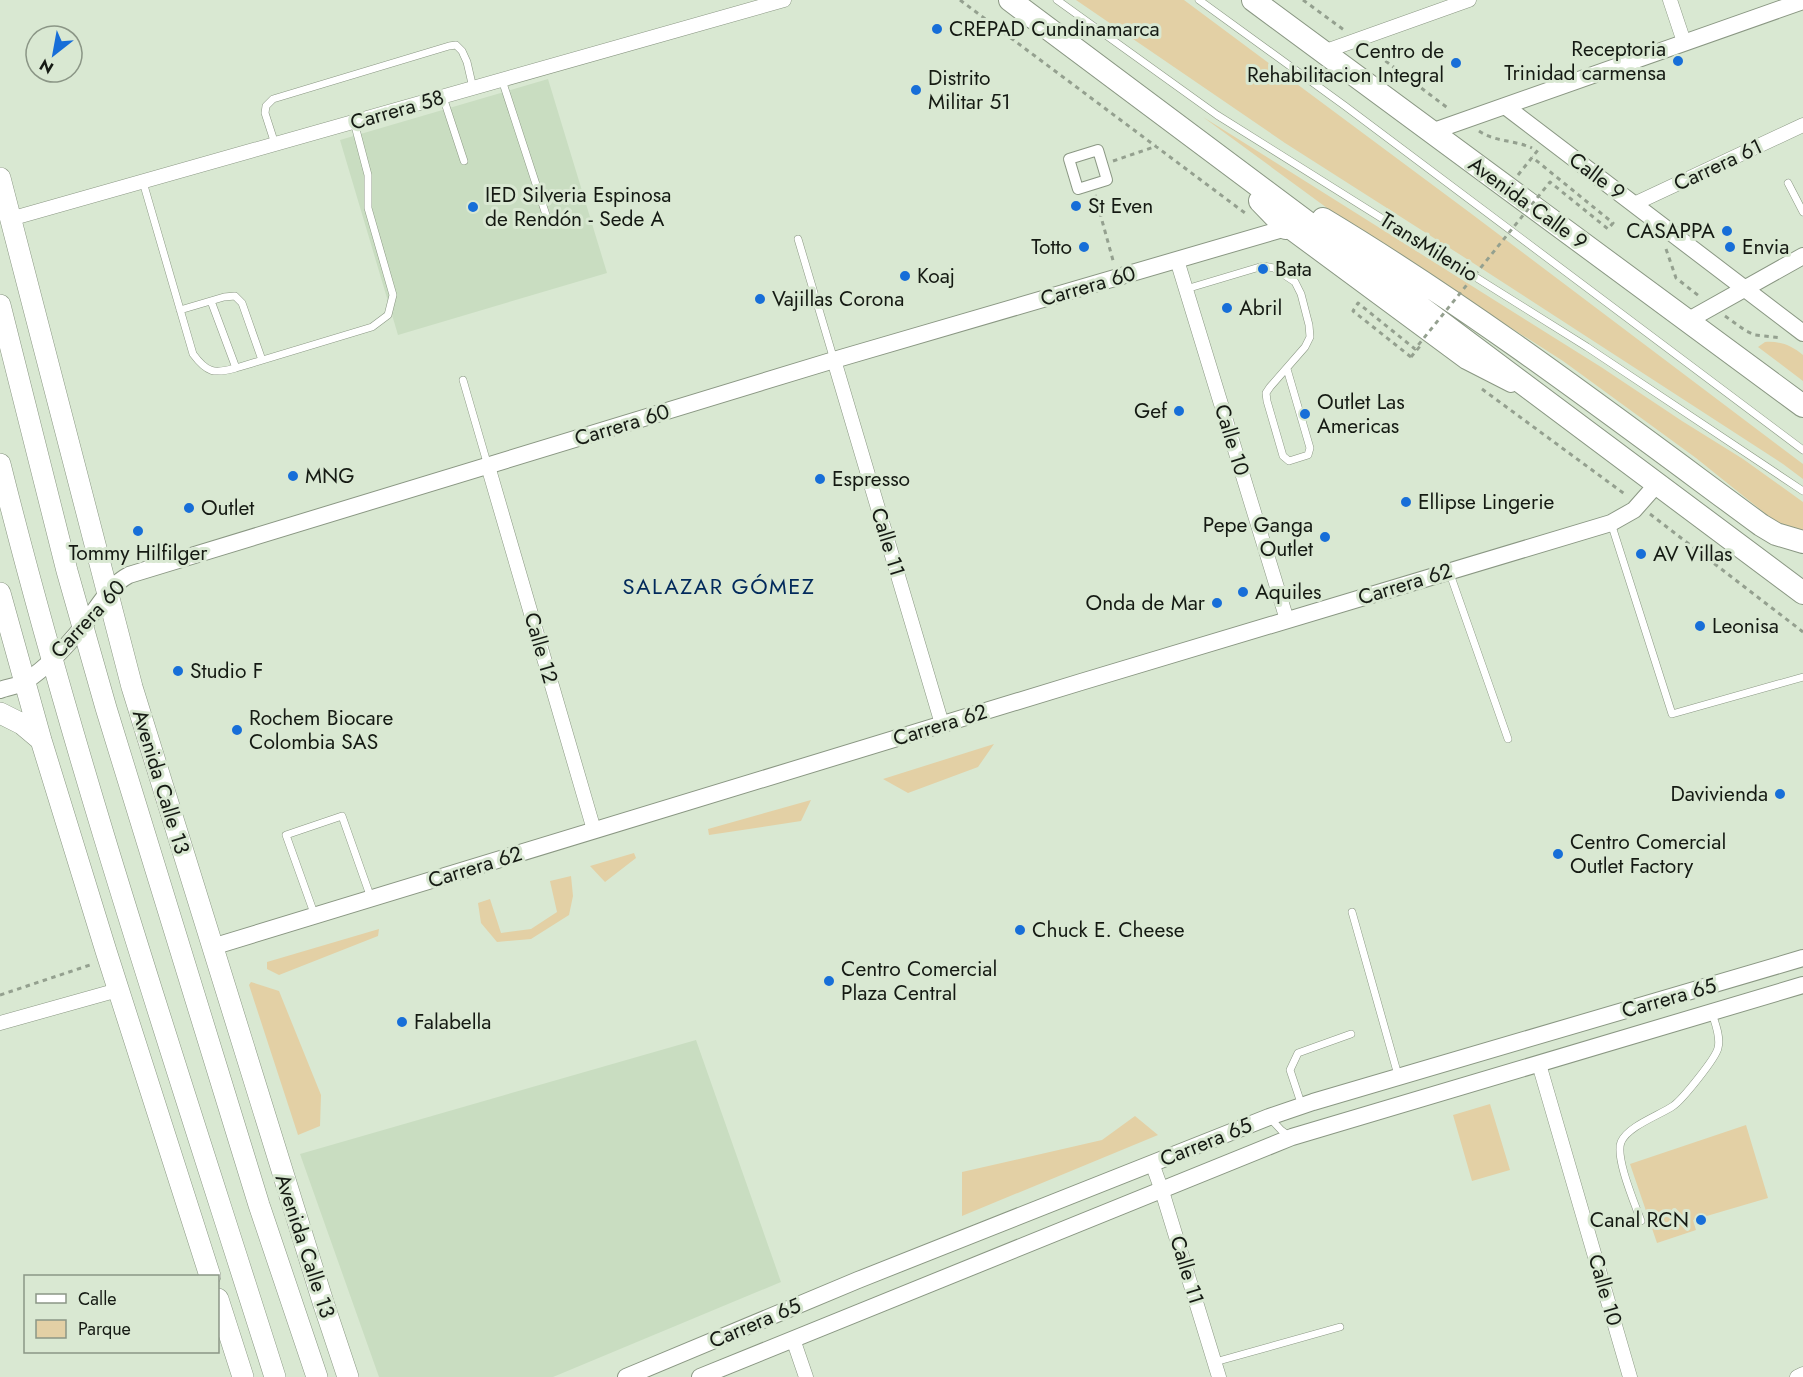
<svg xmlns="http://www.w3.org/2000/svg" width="1803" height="1377" viewBox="0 0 1803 1377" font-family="Jost,sans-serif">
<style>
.built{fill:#c9ddc1}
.green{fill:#e3d0a5}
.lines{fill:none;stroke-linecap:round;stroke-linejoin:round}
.service-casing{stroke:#8a9783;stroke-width:8}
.pedestrian-casing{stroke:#8a9783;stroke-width:12}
.minor-casing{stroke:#8a9783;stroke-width:15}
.tertiary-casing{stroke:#8a9783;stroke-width:18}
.primary-casing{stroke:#8a9783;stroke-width:22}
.trunk-casing{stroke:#8a9783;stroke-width:24}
.path{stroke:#94a08f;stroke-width:3;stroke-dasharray:4.5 4.5;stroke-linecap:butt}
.service{stroke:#fff;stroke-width:7}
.pedestrian{stroke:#fff;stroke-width:10}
.minor{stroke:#fff;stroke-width:14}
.tertiary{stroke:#fff;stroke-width:16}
.primary{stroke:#fff;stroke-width:21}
.trunk{stroke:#fff;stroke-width:22}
.path-bridge{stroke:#94a08f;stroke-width:3;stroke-dasharray:4.5 4.5;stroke-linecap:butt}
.poi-dot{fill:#176ed8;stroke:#d9e8d2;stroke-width:2}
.labels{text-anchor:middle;stroke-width:6;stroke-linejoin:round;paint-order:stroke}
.poi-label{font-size:21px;fill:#151a13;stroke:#d9e8d2;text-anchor:start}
.street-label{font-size:21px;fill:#151a13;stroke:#d9e8d2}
.neighbourhood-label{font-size:22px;letter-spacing:1.5px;fill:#01295b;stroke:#d9e8d2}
</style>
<rect width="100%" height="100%" fill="#d9e8d2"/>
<!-- built -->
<path class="built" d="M548,79L607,273L398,335L340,140Z
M696,1040L781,1282L553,1377H379L300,1154Z"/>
<!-- green -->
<path class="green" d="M1076,0H1184L1469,212L1803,464V479L1783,464L1470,261L1285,143Z
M1203,117L1601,367L1682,421L1743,459L1803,502V532L1777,523L1696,458L1563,361L1353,227Z
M1765,342C1780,341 1791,345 1803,355V381L1758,347Z
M994,744L978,767L908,793L883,779Z
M811,800L801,821L709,835L708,829Z
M634,853L636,858L605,882L590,866Z
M571,876L573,896L569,915L531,939L497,942L481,923L478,903L490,899L501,933L531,929L557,912L550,881Z
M379,929L378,936L279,975L267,969V962Z
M251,982L279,991L321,1095L320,1126L298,1135L249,985Z
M1490,1104L1510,1170L1472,1181L1453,1115Z
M1135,1116L1158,1135L962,1216V1172L1102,1140Z
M1746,1125L1768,1198L1693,1220L1696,1230L1657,1243L1630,1164Z"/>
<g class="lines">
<defs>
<path id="service" d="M1057,0L1217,115L1587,347L1803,491
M1199,0L1345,106L1803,450
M502,80L549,224
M443,97L464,161
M275,144L265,113L266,106L273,99L449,46L456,45L462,51L467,62L473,88
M143,182L193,354C207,373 214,374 236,368L372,327L388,315L393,295L368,208V175L354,122
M1788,183L1803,212
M798,239L834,360
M1186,289L1263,266L1274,268L1295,282L1301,294L1309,325L1310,337L1305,347L1270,387L1266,393L1267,401L1283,456L1289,461L1308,455L1310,448L1287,369
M211,301L236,368
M180,310L224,297L235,296L242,303L262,360
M463,380L488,466
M1611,523L1672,714L1803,677
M1449,571L1508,739
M1352,912L1398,1075
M315,916L286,835L342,816L371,898
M1302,1106L1290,1070L1298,1053L1351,1034
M1269,1117L1281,1130L1289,1136
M1641,1221C1635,1204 1615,1158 1621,1142C1628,1126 1660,1115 1673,1106C1682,1100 1716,1058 1718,1048C1721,1037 1715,1023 1712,1013
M1215,1362L1340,1327"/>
<path id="pedestrian" d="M1098,150L1107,180L1078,189L1069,159Z"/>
<path id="minor" d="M1670,0L1684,42
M1323,52L1469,0
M1634,204L1803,125
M10,219L784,0
M1177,260L1287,620
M834,360L942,724
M488,466L594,830
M0,1023L118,990
M1539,1064L1630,1377
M1152,1163L1162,1191L1219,1377
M793,1339L806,1377
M1797,1377L1803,1374"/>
<path id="tertiary" d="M1505,106L1803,333
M1431,132L1803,1
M1687,321L1803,256
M0,690C8,687 19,686 26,681C47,667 67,646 83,626C98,608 108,586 129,575L834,360L1286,228L1466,361L1511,384
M212,947L1081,682L1611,523L1634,510L1657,484
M626,1377L858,1280L1269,1117L1313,1102L1803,958
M700,1377L1292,1137L1803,985"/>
<path id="primary" d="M0,178L132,687L323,1302L348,1377
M0,305L67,571L106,708L259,1205L317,1377
M0,464C77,772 179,1074 275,1377
M0,593L41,740L106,951L210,1276
M0,713L22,724L41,740
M218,1299L243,1377"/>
<path id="trunk" d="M1010,0L1803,593
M1253,0L1803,406
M1260,201L1286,228
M1323,219C1476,311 1617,419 1761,525L1776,534L1803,542"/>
</defs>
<!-- service casing -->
<use href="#service" class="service-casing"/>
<!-- pedestrian casing -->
<use href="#pedestrian" class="pedestrian-casing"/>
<!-- minor casing -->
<use href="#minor" class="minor-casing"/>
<!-- tertiary casing -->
<use href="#tertiary" class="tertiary-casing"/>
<!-- primary casing -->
<use href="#primary" class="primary-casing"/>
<!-- trunk casing -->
<use href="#trunk" class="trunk-casing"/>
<!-- path -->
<path class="path" d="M960,0L1245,213
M1303,0L1344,30
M1371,50L1449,109
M1479,131C1495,142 1515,140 1532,148
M1113,161L1157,146
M1518,175L1538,150
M1095,195L1114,264
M1666,249L1676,278L1699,296
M1725,316L1746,331L1755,335L1782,338
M1411,357L1421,345
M1482,389L1626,495
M1650,514L1803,632
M0,995L93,964"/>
<!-- service -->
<use href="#service" class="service"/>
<!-- pedestrian -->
<use href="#pedestrian" class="pedestrian"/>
<!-- minor -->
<use href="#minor" class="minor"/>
<!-- tertiary -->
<use href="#tertiary" class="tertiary"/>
<!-- primary -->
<use href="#primary" class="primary"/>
<!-- trunk -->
<use href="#trunk" class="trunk"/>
<!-- path-bridge -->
<path class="path-bridge" d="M1411,357L1353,311L1358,303L1415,349L1550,182L1608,229L1613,223L1532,157"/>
</g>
<!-- markers -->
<g class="poi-dot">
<circle cx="937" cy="29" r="6"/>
<circle cx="1678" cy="61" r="6"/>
<circle cx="1456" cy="63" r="6"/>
<circle cx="916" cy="90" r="6"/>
<circle cx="1076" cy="206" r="6"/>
<circle cx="473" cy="207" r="6"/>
<circle cx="1727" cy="231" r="6"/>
<circle cx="1084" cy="247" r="6"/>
<circle cx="1730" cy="247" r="6"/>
<circle cx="1263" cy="269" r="6"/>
<circle cx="905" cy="276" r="6"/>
<circle cx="760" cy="299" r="6"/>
<circle cx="1227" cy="308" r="6"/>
<circle cx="1179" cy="411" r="6"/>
<circle cx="1305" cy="414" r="6"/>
<circle cx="293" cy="476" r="6"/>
<circle cx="820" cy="479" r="6"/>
<circle cx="1406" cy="502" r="6"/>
<circle cx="189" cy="508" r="6"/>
<circle cx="138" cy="531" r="6"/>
<circle cx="1325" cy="537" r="6"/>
<circle cx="1641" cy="554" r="6"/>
<circle cx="1243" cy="592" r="6"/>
<circle cx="1217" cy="603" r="6"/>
<circle cx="1700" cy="626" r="6"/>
<circle cx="178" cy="671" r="6"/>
<circle cx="237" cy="730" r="6"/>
<circle cx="1780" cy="794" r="6"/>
<circle cx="1558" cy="854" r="6"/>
<circle cx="1020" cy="930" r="6"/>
<circle cx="829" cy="981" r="6"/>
<circle cx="402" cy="1022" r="6"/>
<circle cx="1701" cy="1220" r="6"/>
</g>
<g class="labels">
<!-- poi labels -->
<g class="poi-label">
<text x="949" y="36">CREPAD Cundinamarca</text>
<text x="1666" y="56" text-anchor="end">Receptoria<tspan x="1666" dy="24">Trinidad carmensa</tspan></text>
<text x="1444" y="58" text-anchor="end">Centro de<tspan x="1444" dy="24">Rehabilitacion Integral</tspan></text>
<text x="928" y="85">Distrito<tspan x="928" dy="24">Militar 51</tspan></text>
<text x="485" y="202">IED Silveria Espinosa<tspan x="485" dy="24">de Rendón - Sede A</tspan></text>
<text x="1088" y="213">St Even</text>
<text x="1715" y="238" text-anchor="end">CASAPPA</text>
<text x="1072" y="254" text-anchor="end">Totto</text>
<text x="1742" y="254">Envia</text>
<text x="1275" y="276">Bata</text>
<text x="917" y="283">Koaj</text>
<text x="772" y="306">Vajillas Corona</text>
<text x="1239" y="315">Abril</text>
<text x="1317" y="409">Outlet Las<tspan x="1317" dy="24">Americas</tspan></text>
<text x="1167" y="418" text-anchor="end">Gef</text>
<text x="305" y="483">MNG</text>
<text x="832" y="486">Espresso</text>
<text x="1418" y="509">Ellipse Lingerie</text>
<text x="201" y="515">Outlet</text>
<text x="1313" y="532" text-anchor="end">Pepe Ganga<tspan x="1313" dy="24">Outlet</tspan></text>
<text x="138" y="560" text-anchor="middle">Tommy Hilfilger</text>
<text x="1653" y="561">AV Villas</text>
<text x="1255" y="599">Aquiles</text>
<text x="1205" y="610" text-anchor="end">Onda de Mar</text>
<text x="1712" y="633">Leonisa</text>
<text x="190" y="678">Studio F</text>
<text x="249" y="725">Rochem Biocare<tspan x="249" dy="24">Colombia SAS</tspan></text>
<text x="1768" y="801" text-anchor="end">Davivienda</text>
<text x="1570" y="849">Centro Comercial<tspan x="1570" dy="24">Outlet Factory</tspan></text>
<text x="1032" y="937">Chuck E. Cheese</text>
<text x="841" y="976">Centro Comercial<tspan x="841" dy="24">Plaza Central</tspan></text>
<text x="414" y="1029">Falabella</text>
<text x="1689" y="1227" text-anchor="end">Canal RCN</text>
</g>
<!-- street labels -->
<g class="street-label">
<text transform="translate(397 110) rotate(-16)" y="7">Carrera 58</text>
<text transform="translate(1718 165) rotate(-25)" y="7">Carrera 61</text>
<text transform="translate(1597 176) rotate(37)" y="7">Calle 9</text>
<text transform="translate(1528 203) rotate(36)" y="7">Avenida Calle 9</text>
<text transform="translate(1429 247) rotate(32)" y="7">TransMilenio</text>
<text transform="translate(1088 286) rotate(-16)" y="7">Carrera 60</text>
<text transform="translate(622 425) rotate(-17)" y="7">Carrera 60</text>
<text transform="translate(1232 440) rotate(73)" y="7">Calle 10</text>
<text transform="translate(888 542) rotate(73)" y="7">Calle 11</text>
<text transform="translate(1405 584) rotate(-17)" y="7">Carrera 62</text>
<text transform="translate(88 619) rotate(-47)" y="7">Carrera 60</text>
<text transform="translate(541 648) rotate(74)" y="7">Calle 12</text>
<text transform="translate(940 725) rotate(-17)" y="7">Carrera 62</text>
<text transform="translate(161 782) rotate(73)" y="7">Avenida Calle 13</text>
<text transform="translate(475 867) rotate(-17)" y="7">Carrera 62</text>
<text transform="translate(1669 998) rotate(-16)" y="7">Carrera 65</text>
<text transform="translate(1206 1142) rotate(-22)" y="7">Carrera 65</text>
<text transform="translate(305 1246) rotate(72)" y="7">Avenida Calle 13</text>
<text transform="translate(1187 1270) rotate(73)" y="7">Calle 11</text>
<text transform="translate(1605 1290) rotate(74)" y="7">Calle 10</text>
<text transform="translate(755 1323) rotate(-23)" y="7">Carrera 65</text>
</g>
<!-- neighbourhood labels -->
<g class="neighbourhood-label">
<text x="719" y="594">SALAZAR GÓMEZ</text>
</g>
</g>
<!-- legend -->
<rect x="24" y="1275" width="195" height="78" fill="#d9e8d2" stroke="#8b9686" stroke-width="1.5"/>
<rect x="36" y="1294" width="30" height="9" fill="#ffffff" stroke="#8b9686" stroke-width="1.5"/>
<text x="78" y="1305" font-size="18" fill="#151a13">Calle</text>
<rect x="36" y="1320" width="30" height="18" fill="#e3d0a5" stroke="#8b9686" stroke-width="1.5"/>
<text x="78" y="1335" font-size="18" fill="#151a13">Parque</text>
<!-- north arrow -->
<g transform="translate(54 54) rotate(211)"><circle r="28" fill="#d9e8d2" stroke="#8b9686" stroke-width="1.5"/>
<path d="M0-4.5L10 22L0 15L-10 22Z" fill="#176ed8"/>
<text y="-9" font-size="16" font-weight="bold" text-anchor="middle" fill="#151a13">N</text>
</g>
</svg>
